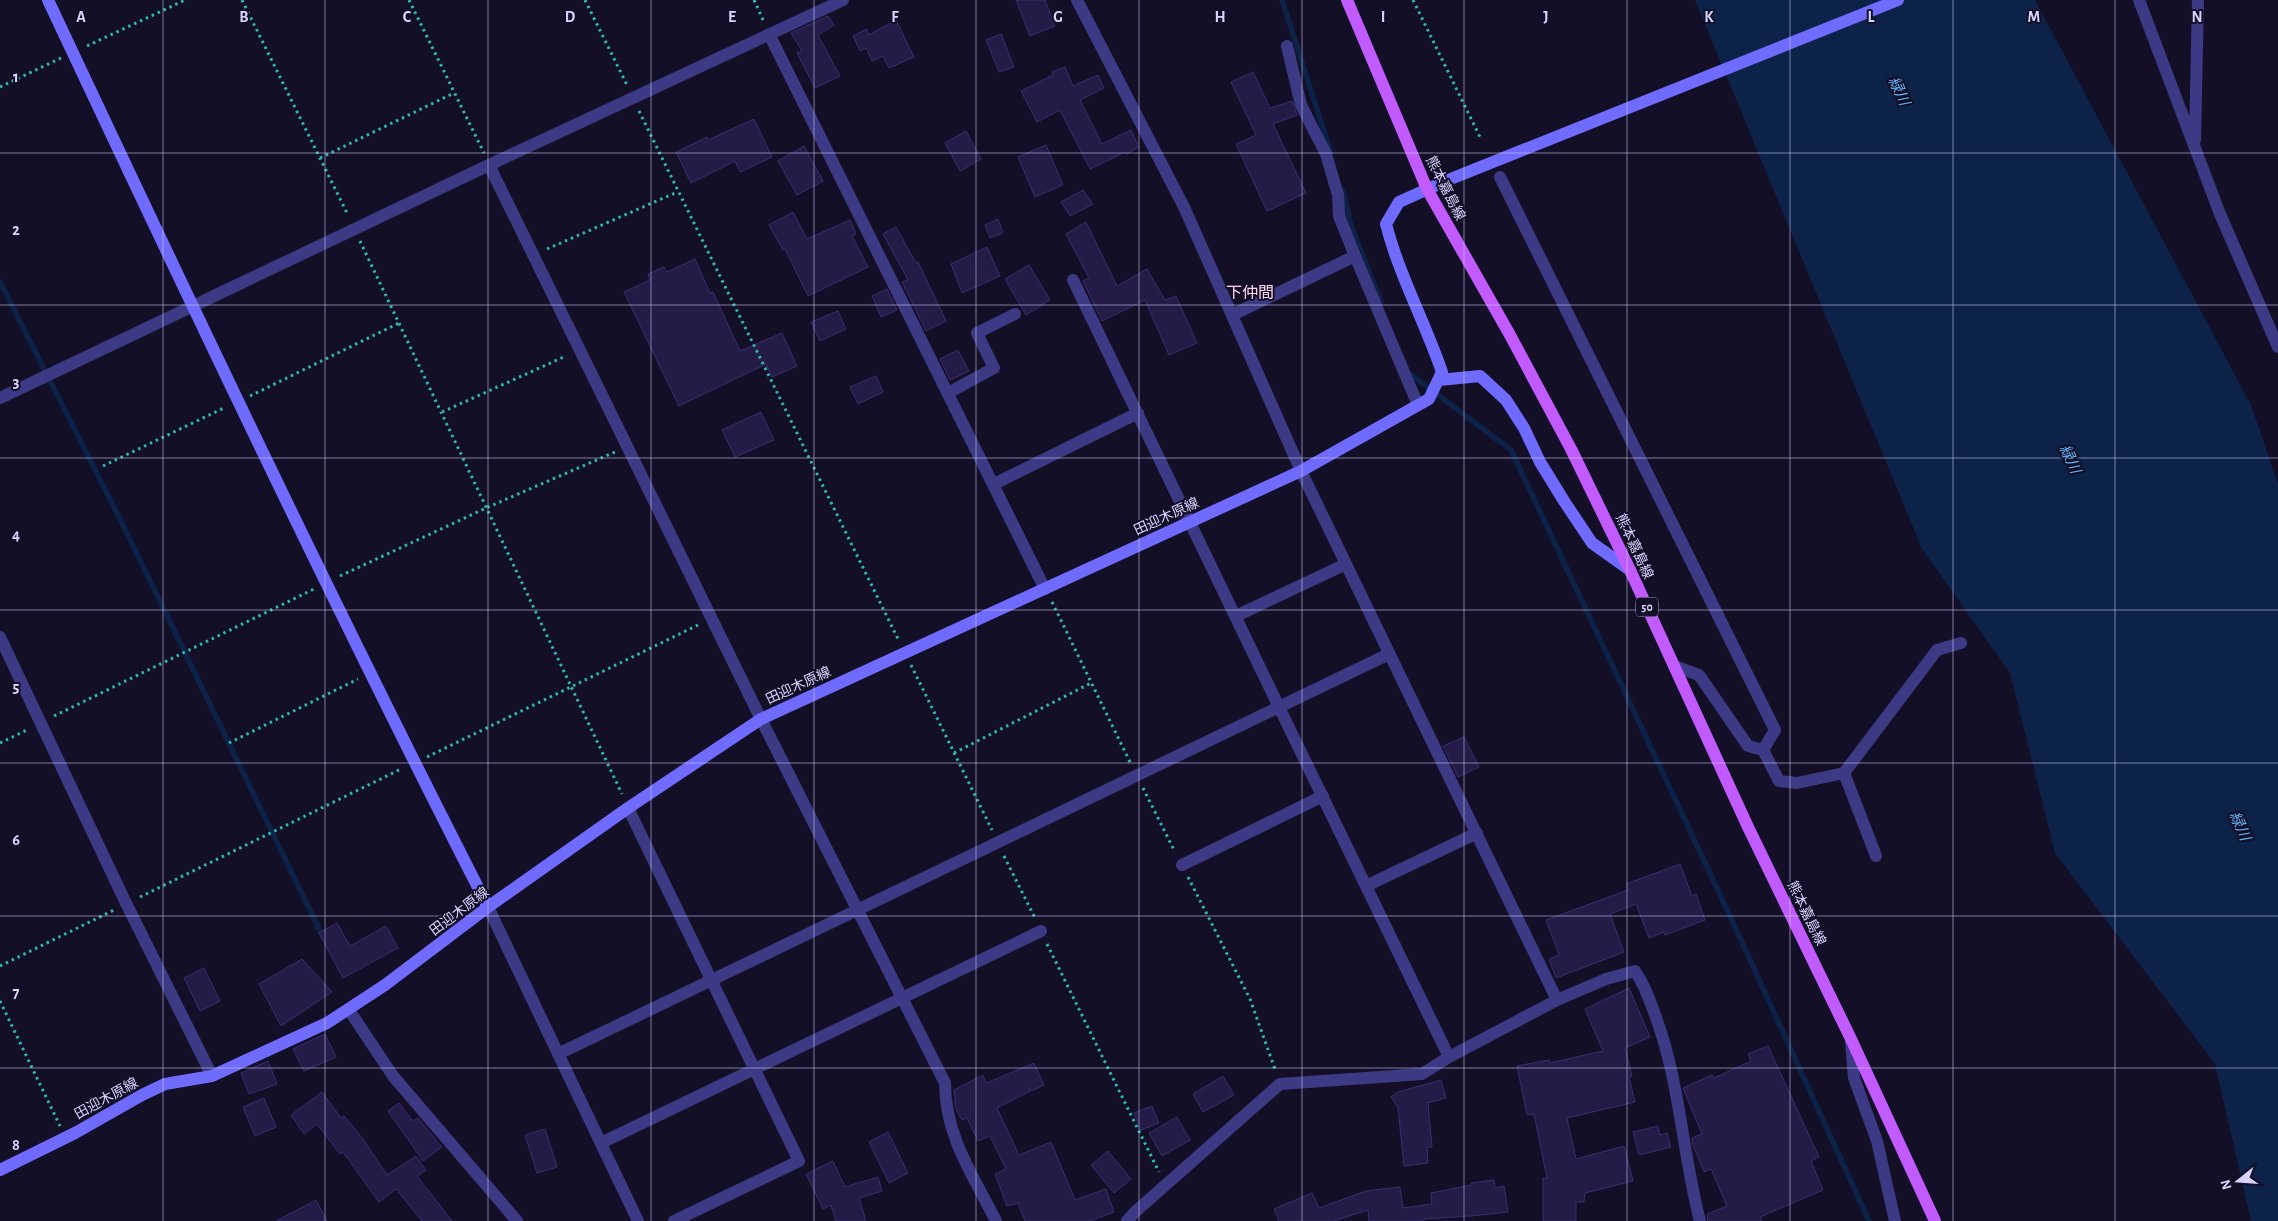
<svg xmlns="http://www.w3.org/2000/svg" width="2278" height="1221" viewBox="0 0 2278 1221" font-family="'Alegreya Sans','Noto Sans JP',sans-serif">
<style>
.water{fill:#0c2248}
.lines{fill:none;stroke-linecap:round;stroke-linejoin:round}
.stream{stroke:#0c2248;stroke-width:5.5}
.building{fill:#241b47;stroke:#3b2d73}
.path{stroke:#2fb8b0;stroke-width:3;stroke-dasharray:2.5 4;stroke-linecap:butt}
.street{stroke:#3d3a85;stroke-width:12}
.secondary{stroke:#6f6bff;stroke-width:12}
.primary{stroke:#c25bff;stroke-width:12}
.grid{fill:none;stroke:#d9d4ff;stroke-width:1;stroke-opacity:0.55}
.labels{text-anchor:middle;stroke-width:4;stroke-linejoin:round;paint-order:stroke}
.shield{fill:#130f26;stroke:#9e99be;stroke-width:1}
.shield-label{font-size:12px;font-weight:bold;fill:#d9d4ff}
.street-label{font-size:14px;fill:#d9d4ff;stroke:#130f26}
.water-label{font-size:15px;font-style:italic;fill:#62b6ff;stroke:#130f26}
.quarter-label{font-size:16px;fill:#ffd6f0;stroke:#130f26}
.grid-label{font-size:16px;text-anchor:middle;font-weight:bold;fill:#d9d4ff;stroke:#130f26;stroke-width:4;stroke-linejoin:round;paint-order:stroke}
</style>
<rect width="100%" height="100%" fill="#130f26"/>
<!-- water -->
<path class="water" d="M1695,0H2035L2251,405L2278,484V1221H2251L2215,1064L2055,853L2010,673L1922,549Z"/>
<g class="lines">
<!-- stream -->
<path class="stream" d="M1282,0L1331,153
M1343,190L1351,226L1381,302
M0,282L120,519L323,937
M1409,373L1511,450L1731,918L1869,1221"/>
</g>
<!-- building -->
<path class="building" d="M1016,0H1045L1055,26L1030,36Z
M828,16L834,25L818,35L840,76L815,88L797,53L802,51L791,33Z
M896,20L914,57L889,68L883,56L872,61L866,48L860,51L853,36L866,29L869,35Z
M1001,34L1014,67L999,72L986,40Z
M1065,67L1073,86L1098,75L1104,88L1080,100L1102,144L1131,130L1139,147L1126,154L1125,152L1090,169L1060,110L1037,122L1021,91L1053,75L1052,72Z
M1253,72L1270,108L1292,101L1297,115L1273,124L1306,193L1267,211L1236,144L1256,135L1231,82Z
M754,119L772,157L740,172L735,161L691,183L676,152L707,137L708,140Z
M966,131L981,159L960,171L945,143Z
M1046,145L1063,185L1035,197L1018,157Z
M804,146L823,181L797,195L778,161Z
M1083,190L1093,204L1070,216L1061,202Z
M793,212L807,239L850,220L856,234L852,236L868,267L808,296L785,249L783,250L769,225Z
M998,219L1003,233L990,238L985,225Z
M1086,222L1117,286L1147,269L1165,300L1176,296L1197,343L1169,355L1145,300L1102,321L1083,281L1089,278L1066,234Z
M896,227L916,263L918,262L946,321L926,331L902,282L908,280L883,234Z
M987,247L1000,276L962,293L951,264Z
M695,259L710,293L713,292L740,351L782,333L797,366L772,377L766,364L679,406L624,292L650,280L648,274L664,267L667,272Z
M1029,265L1050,300L1026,315L1005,279Z
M887,289L897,310L881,317L872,296Z
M838,311L846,329L820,341L811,322Z
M958,350L969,371L950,380L940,359Z
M876,376L883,392L858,404L850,387Z
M761,412L774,440L735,457L722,430Z
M1464,737L1479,767L1458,777L1443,746Z
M1680,864L1692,896L1696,894L1705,920L1665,935L1664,932L1649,938L1636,904L1610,914L1624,952L1556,978L1549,959L1559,955L1546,920L1628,890L1626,884Z
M337,923L350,946L386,926L398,948L343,978L319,933Z
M302,959L332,992L281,1026L259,984Z
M204,968L220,1001L200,1011L184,978Z
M1629,988L1650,1037L1625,1048L1632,1076L1629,1077L1635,1102L1567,1118L1576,1159L1624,1146L1633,1181L1585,1193L1584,1202H1576V1221H1543V1178H1547L1534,1114L1527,1115L1517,1066L1549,1060L1550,1063L1603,1051L1585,1009Z
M325,1034L336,1057L304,1071L293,1049Z
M1768,1046L1819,1157L1811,1161L1823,1190L1760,1217L1762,1221H1708L1707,1214L1727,1206L1711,1169L1704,1172L1693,1145L1692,1138L1702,1134L1683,1088L1712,1075L1714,1078L1751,1061L1748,1054Z
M268,1061L277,1084L249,1094L241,1073Z
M1034,1063L1044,1085L1031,1091L1029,1087L1030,1091L997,1108L1019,1155L1051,1142L1075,1200L1106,1189L1114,1212L1090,1221H1025L1018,1203L1007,1206L995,1174L1006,1169L990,1136L978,1141L967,1118L962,1120L956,1109L954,1090L983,1075L986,1083Z
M1223,1076L1234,1095L1203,1112L1193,1094Z
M1441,1080L1446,1098L1428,1103L1432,1147H1427L1428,1163L1404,1166L1398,1108L1391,1097L1398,1092Z
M322,1092L341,1118L344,1116L363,1139L387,1175L416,1156L426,1170L417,1176L452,1221H422L396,1189L379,1202L343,1152L340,1154L317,1124L304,1134L291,1115Z
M264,1098L276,1127L255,1136L243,1107Z
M399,1103L413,1121L418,1118L442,1147L423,1161L388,1111Z
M1152,1106L1159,1123L1141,1130L1134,1113Z
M1177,1117L1190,1140L1162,1156L1149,1133Z
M1658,1126L1660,1135L1667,1133L1671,1147L1639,1155L1633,1132Z
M545,1129L557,1167L537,1173L525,1135Z
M888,1132L908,1173L889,1183L869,1142Z
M1108,1151L1131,1179L1114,1193L1091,1165Z
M833,1161L845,1187L878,1177L882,1191L859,1198L866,1221H836L831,1205L823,1209L806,1174Z
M1494,1180L1495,1188L1504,1186L1508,1212L1471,1216L1424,1219V1221H1369L1368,1210L1334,1221H1279L1274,1209L1312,1193L1319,1208L1366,1191L1400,1187L1403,1208L1432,1204L1431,1193L1471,1185V1183Z
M316,1200L327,1221H276Z"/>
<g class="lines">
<!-- path -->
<path class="path" d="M242,0L348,215
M409,0L484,153
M585,0L627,85
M754,0L764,22
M1413,0L1480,137
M87,46L185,0
M0,87L61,58
M639,111L898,639
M320,158L454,93
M360,241L622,794
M547,249L675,193
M250,396L399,323
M442,412L566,356
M103,466L226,407
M340,576L486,508L615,452
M1052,602L1130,762
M911,665L992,830
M54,716L314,589
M0,743L29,729
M229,743L358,679
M954,753L1091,683
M427,757L698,625
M1143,788L1175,852
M1004,856L1035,918
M1188,877L1250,999L1276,1072
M140,897L401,769
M1047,944L1159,1172
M0,966L114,910
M0,1001L60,1126"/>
<!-- street -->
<path class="street" d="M1077,0L1184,207L1301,471L1557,1000
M2139,0L2220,214L2278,347
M769,34L1045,589
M1287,46L1301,105L1326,154L1338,195L1339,216L1355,256
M2195,140L2198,0
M489,165L761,719L945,1083C945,1136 973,1175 996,1221
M1500,177L1775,730L1763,750L1748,746L1699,675L1674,666
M1073,280L1279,707L1389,654
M1232,315L1355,256L1418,405
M948,393L994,368L977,333L1015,314
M0,398L489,165L843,0
M994,484L1138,413
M1236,616L1346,564
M0,637L124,899L212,1076
M1763,750L1779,781L1797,783L1844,773L1876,856
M1844,773L1937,650L1961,643
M628,808L799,1161L674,1221
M1182,865L1323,796
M1366,886L1477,833
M488,907L638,1221
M349,1010L393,1076L517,1221
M1851,1042L1854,1078L1877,1141L1895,1221
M558,1054L1279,707L1449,1057
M601,1143L1041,931
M1127,1221L1135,1212L1280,1084L1422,1074L1449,1057L1557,1000L1606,979L1635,971C1644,984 1649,998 1654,1012C1680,1080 1682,1152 1700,1221"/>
<!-- secondary -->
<path class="secondary" d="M48,0C191,304 335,608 488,907
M1439,380L1480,376L1506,400L1524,428L1540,462L1564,501L1592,543L1630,570
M0,1170L75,1133L142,1095L165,1084L212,1076L327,1023L385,985L488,907L628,808L761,719L1301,471L1429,399L1442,372C1425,322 1399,275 1386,224L1399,202L1448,180L1898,0"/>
<!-- primary -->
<path class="primary" d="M1347,0L1427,189L1510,335L1571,449L1630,570L1748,827L1851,1039L1935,1221"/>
</g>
<!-- grid -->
<path class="grid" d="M163,0V1221M325,0V1221M488,0V1221M651,0V1221M814,0V1221M976,0V1221M1139,0V1221M1302,0V1221M1464,0V1221M1627,0V1221M1790,0V1221M1953,0V1221M2115,0V1221M0,153H2278M0,305H2278M0,458H2278M0,610H2278M0,763H2278M0,916H2278M0,1068H2278"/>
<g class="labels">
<!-- shield labels -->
<rect class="shield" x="1636" y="597.5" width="22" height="19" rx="4"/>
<g class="shield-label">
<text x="1647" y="611">50</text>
</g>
<!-- street labels -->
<g class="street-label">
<text transform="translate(1446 188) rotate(63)" y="5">熊本嘉島線</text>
<text transform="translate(1166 516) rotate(-25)" y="5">田迎木原線</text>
<text transform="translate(1635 546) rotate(65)" y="5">熊本嘉島線</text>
<text transform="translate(798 685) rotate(-25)" y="5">田迎木原線</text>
<text transform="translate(459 911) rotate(-37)" y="5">田迎木原線</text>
<text transform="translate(1807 913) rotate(64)" y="5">熊本嘉島線</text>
<text transform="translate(106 1098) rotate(-29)" y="5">田迎木原線</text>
</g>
<!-- water labels -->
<g class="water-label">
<text transform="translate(1899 91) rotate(65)" y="5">緑川</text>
<text transform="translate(2070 459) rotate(65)" y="5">緑川</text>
<text transform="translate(2240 826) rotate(66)" y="5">緑川</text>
</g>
<!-- quarter labels -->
<g class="quarter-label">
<text x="1250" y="298">下仲間</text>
</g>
</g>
<g class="grid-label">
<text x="81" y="22">A</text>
<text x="244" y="22">B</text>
<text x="407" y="22">C</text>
<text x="570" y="22">D</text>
<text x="732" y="22">E</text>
<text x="895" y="22">F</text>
<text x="1058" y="22">G</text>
<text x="1220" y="22">H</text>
<text x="1383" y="22">I</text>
<text x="1546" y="22">J</text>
<text x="1709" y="22">K</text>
<text x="1871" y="22">L</text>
<text x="2034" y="22">M</text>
<text x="2197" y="22">N</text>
<text x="16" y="82">1</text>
<text x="16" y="235">2</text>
<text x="16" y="387">3</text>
<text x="16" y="540">4</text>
<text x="16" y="692">5</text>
<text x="16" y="845">6</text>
<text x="16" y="998">7</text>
<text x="16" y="1150">8</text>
</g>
<!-- north arrow -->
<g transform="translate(2238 1181) rotate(253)" stroke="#130f26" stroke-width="4" paint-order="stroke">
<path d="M0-4L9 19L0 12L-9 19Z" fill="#d9d4ff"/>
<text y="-8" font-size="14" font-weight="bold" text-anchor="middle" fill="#d9d4ff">N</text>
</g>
</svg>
